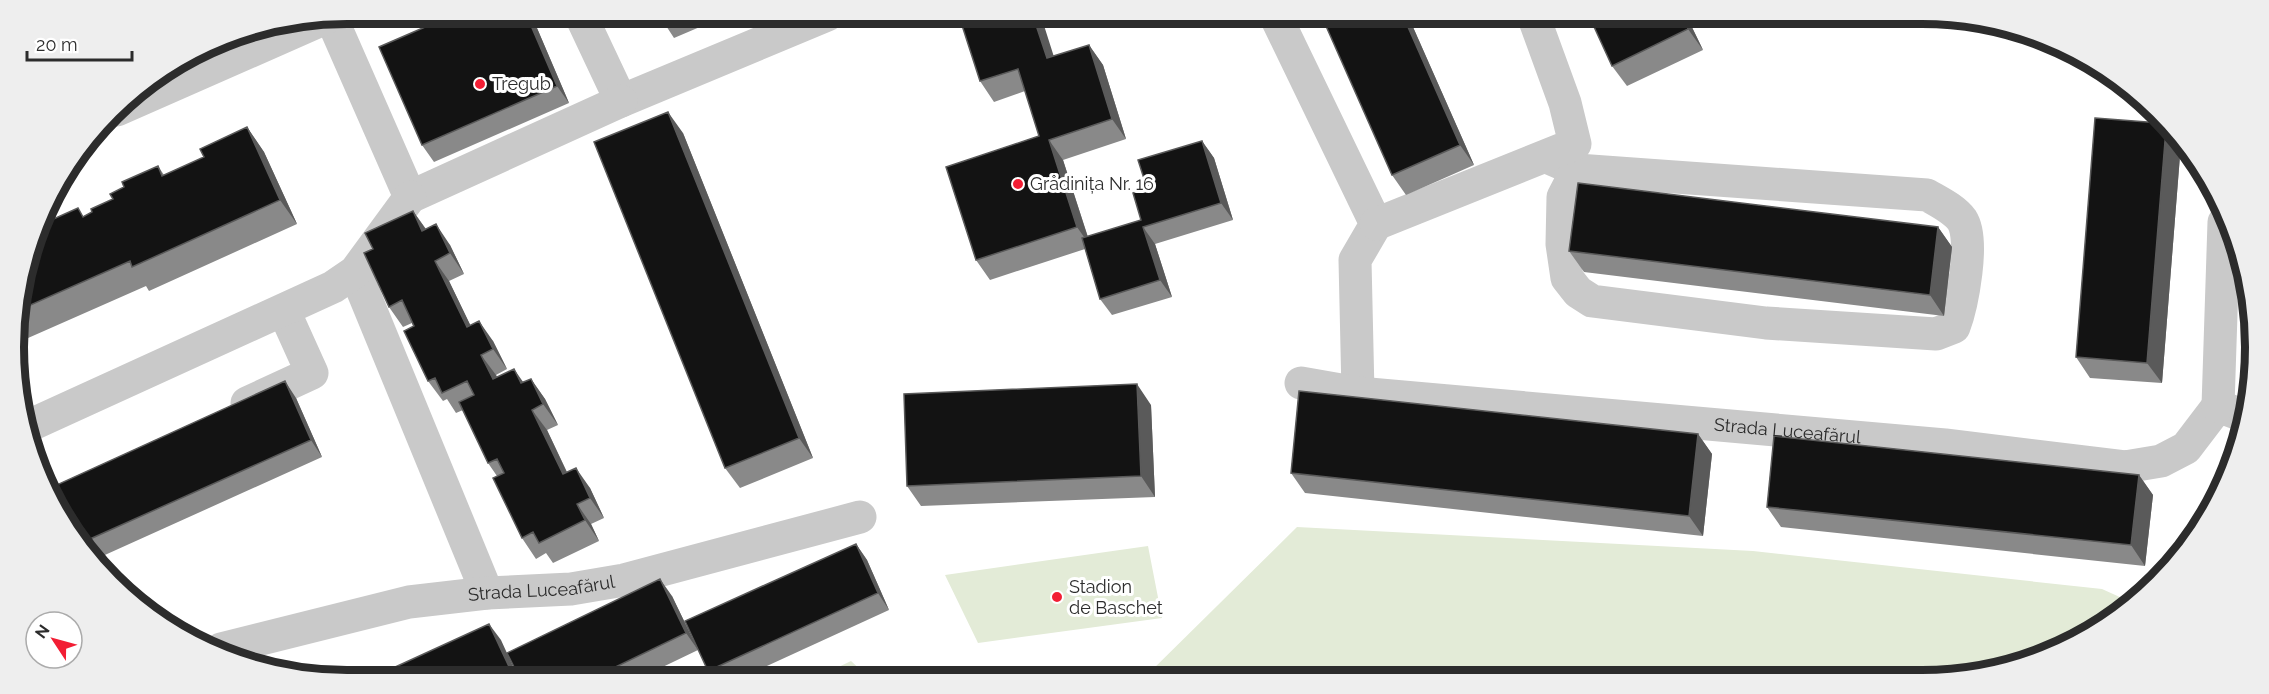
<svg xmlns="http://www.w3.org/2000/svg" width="2269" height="694" viewBox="0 0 2269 694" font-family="Raleway,sans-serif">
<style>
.green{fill:#e3ebd7}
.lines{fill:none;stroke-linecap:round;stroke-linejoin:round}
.minor{stroke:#c9c9c9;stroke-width:33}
.wall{fill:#898989}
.shaded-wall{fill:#5a5a5a}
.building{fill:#131313;stroke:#5a5a5a;stroke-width:1.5}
.poi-dot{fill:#f21e34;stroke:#fff;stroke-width:2}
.labels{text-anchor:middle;stroke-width:6;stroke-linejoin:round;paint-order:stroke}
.poi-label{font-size:18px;fill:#2c2c2c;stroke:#fff;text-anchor:start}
.street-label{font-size:18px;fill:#2c2c2c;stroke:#fff}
.rim{fill:none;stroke:#2c2c2c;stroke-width:8}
</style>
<rect width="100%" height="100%" fill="#fff"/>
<!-- green -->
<path class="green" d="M1297,527L1753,551L2102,589L2133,603L2069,646L1966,678L1146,676Z
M1148,546L1162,618L978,643L945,575Z
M851,661L866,675H822Z"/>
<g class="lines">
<!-- minor -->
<g class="minor">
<path d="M580,14L621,101L827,15"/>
<path d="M331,17L410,197L621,101"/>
<path d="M1276,17L1376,224L1355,260L1358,393"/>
<path d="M117,110L326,18"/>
<path d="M1547,157L1577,170L1927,195C1939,202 1954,209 1962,220C1975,240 1962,306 1954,327L1936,334L1766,323L1592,301L1578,292L1567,278L1562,244L1563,197L1577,170"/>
<path d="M1376,224L1575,144L1565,103L1534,18"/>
<path d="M355,272L487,593"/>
<path id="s1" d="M1301,383L1358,393L1945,445L2125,467L2161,461L2186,448L2218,406L2247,417"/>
<path d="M247,403L312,373L284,311"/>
<path d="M2218,406L2224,222"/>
<path d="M24,428L333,287L355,272L410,197"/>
<path id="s2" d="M221,649L409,602L487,593L571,589L624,580L860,517"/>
</g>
</g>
<!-- wall -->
<path class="wall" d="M455,14H531L569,103L434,162L422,145Z
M659,15H728L674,38Z
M1322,17L1409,18L1474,165L1406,195L1392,175Z
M1590,18L1688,19L1703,50L1627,86L1612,66Z
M1089,45L1103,65L1126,139L1063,160L1088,237L1141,220L1147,188L1202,141L1214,158L1233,220L1155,244L1172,297L1112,315L1100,299L1085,249L990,280L976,260L1039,136L1025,91L994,102L980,81Z
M247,127L264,152L297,224L149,291L146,286L19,342L16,304L84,216L92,212L113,199L124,187L158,166L164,175L204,157Z
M683,133L813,458L740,488L725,468Z
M2181,143L2162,383L2090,378L2076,357Z
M413,211L426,229L450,245L464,274L449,281L470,325L493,341L507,369L496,375L497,377L523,382L531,379L545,399L558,425L547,430L567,472L590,488L604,518L591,524L599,541L553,563L546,553L536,559L522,538L497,476L488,463L463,410L456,413L447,399L443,401L428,381L412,323L403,327L389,307Z
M1938,227L1952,247L1944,316L1584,272L1569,251Z
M296,398L322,457L96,559L70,533Z
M1151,405L1155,497L921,506L907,486Z
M1698,434L1712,454L1703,536L1305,493L1291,473Z
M2139,475L2153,495L2145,566L1781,527L1767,507Z
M856,544L867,560L889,610L747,675H711L708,671Z
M672,596L698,650L646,675H518Z"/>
<!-- shaded-wall -->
<path class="shaded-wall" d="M526,14H531L569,103L557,86Z
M1033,16H1041L1061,79L1047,58Z
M1404,18H1409L1474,165L1460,145Z
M1683,19H1688L1703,50L1688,29Z
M1089,45L1103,65L1126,139L1112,119Z
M668,112L683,133L813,458L799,438Z
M247,127L264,152L297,224L280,200Z
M2166,129L2181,143L2162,383L2147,363Z
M1049,140L1063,160L1091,247L1077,227Z
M1202,141L1214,158L1233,220L1221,203Z
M413,211L427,231H422Z
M436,224L450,245L464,274L450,253Z
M1143,227L1155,244L1172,297L1160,280Z
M1938,227L1952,247L1944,316L1930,295Z
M435,261L449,281L481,347L467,327Z
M479,321L493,341L507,369L493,349Z
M481,355L496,375L507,399L493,379Z
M514,369L528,389L521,383Z
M531,379L545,399L558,425L543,404Z
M285,381L296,398L322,457L311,440Z
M1137,384L1151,405L1155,497L1141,476Z
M532,410L547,430L577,494L563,474Z
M1698,434L1712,454L1703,536L1689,516Z
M576,468L590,488L604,518L590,498Z
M2139,475L2153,495L2145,566L2131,545Z
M577,504L591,524L599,541L585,520Z
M856,544L867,560L889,610L878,593Z
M660,579L672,596L698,650L686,633Z
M489,624L501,640L517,675H513Z"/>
<!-- building -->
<path class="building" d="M455,14H526L557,86L422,145L379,47Z
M659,15H667L660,18Z
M959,16H1033L1047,58L1089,45L1112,119L1049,140L1077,227L976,260L946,167L1039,136L1018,69L980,81Z
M1322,17L1404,18L1460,145L1392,175Z
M1590,18L1683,19L1688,29L1612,66Z
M668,112L799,438L725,468L594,142Z
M2095,118L2160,123L2166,129L2147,363L2076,357Z
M247,127L280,200L132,267L130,261L17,311L16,304L40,225L78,208L83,217L92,212L91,209L113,199L110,194L124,187L122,182L158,166L162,176L204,157L200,149Z
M1202,141L1221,203L1143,227L1160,280L1100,299L1082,238L1141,220L1133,193L1147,188L1138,160Z
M1578,183L1938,227L1930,295L1569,251Z
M413,211L422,231L436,224L450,253L435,261L467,327L479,321L493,349L481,355L493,379L514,369L521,383L531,379L543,404L532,410L563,474L576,468L590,498L577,504L585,520L539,543L533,532L522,538L493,478L504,473L497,459L488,463L459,402L474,395L467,381L442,393L435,378L428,381L404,331L414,326L402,300L389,307L364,253L373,249L365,233Z
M285,381L311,440L81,543L70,533L50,488Z
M1137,384L1141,476L907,486L904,394Z
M1299,391L1698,434L1689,516L1291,473Z
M1774,436L2139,475L2131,545L1767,507Z
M856,544L878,593L708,671L685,621Z
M660,579L686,633L599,675H518L507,653Z
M489,624L513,675L380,674Z
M318,667L321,674H303Z"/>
<!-- markers -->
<g class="poi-dot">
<circle cx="480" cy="84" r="6"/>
<circle cx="1018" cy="184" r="6"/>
<circle cx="1057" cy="597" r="6"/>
</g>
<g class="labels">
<!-- poi labels -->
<g class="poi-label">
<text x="492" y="90">Tregub</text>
<text x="1030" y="190">Grădinița Nr. 16</text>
<text x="1069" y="593">Stadion<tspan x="1069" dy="21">de Baschet</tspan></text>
</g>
<!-- street labels -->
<g class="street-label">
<text dy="6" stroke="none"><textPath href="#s1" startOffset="489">Strada Luceafărul</textPath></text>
<text dy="6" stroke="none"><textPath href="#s2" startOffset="327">Strada Luceafărul</textPath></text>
</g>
</g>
<!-- crop -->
<path d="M0 0H2269V694H0ZM347 24H1922A323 323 0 0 1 2245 347V347A323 323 0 0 1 1922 670H347A323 323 0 0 1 24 347V347A323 323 0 0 1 347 24Z" fill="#eee" fill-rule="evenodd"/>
<path class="rim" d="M347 24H1922A323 323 0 0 1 2245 347V347A323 323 0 0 1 1922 670H347A323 323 0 0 1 24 347V347A323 323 0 0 1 347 24Z"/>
<!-- north arrow -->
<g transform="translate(54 640) rotate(306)"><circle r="28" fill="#ffffff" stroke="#ababab" stroke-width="1.5"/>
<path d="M0-4.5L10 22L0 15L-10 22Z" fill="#f21e34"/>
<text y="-9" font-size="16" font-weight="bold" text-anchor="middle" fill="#2c2c2c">N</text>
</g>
<!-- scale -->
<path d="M27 51v9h105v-9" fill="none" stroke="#2c2c2c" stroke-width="3"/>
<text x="36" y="51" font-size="18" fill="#2c2c2c" stroke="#ffffff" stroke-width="4.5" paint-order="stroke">20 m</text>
</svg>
